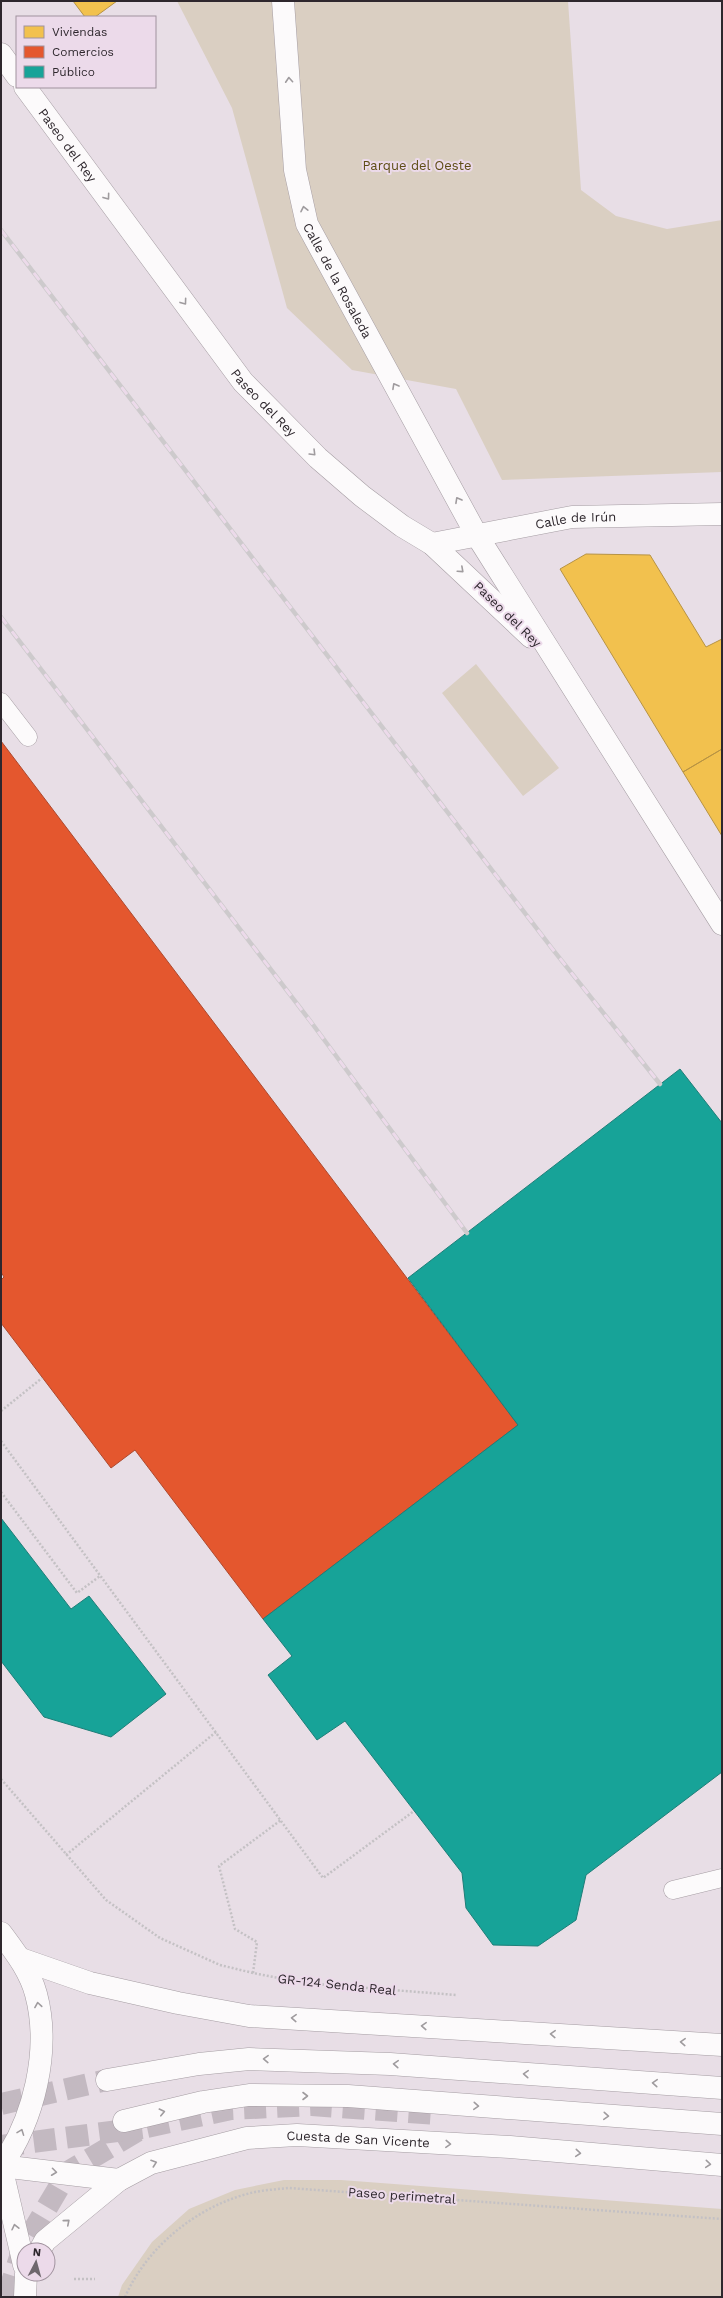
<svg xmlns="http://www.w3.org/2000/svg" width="723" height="2298" viewBox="0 0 723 2298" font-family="'Work Sans',sans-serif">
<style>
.green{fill:#dacfc2}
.homes{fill:#f2c14e;stroke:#b79344}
.shops{fill:#e4572e;stroke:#ad492e}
.public{fill:#17a398;stroke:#1e7e78}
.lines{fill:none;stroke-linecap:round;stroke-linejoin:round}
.street-tunnel{stroke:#c3b9c1;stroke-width:22;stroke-dasharray:22 11;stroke-linecap:butt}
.highway-tunnel{stroke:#c3b9c1;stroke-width:22;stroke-dasharray:22 11;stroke-linecap:butt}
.lane-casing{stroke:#a59da3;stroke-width:19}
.street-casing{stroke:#a59da3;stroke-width:23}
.primary-casing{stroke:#a59da3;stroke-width:23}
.highway-casing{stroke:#a59da3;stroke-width:23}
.path{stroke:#c4c1c4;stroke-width:2.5;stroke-dasharray:2 2;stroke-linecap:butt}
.lane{stroke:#fcfafb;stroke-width:18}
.street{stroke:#fcfafb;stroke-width:22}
.primary{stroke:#fcfafb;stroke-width:22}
.highway{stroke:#fcfafb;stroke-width:22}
.rail-casing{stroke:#cdcacc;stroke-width:4.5}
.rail{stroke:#ecdaea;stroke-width:3;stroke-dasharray:9;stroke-linecap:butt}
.oneway{stroke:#9f9b9e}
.labels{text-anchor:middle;stroke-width:4;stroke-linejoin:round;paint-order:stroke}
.street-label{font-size:13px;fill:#2e272d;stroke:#ecdaea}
.park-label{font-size:13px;fill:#5e4d15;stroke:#ecdaea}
</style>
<rect width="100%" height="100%" fill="#e8dee6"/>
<!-- green -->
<path class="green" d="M177,1H568L581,190L616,216L667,229L722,220V472L502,480L456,389L352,370L287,308L232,108Z
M476,664L559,768L523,796L442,693Z
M284,2180H341L722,2209V2297H118L122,2285L152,2242L189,2209L235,2190Z"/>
<!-- homes -->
<path class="homes" d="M73,1H117L95,17H85Z
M586,554L650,555L706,647L722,639V749L683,772L560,569Z
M722,749V836L683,772Z"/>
<!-- shops -->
<path class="shops" d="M1,741L518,1425L263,1619L135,1450L111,1468L1,1323V1280L4,1277L1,1272Z"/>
<!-- public -->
<path class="public" d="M680,1069L722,1123V1772L586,1875L576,1920L538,1946L493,1945L466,1908L462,1873L345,1721L317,1740L268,1675L292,1656L263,1619L518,1425L408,1278Z
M1,1518L71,1609L89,1596L166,1694L111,1737L44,1717L1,1661Z"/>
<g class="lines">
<!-- street-tunnel -->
<path class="street-tunnel" d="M7,2297L23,2248L68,2172L142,2128L231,2109L312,2105L438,2114"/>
<!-- highway-tunnel -->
<path class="highway-tunnel" d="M1,2104L107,2080
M1,2146L142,2128"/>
<defs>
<path id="lane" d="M1,702L28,737
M673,1890L722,1878"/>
<g id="street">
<path id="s1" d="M283,1L295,170L307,224L476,534L722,924"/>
<path d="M1,54L17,76"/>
<path id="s2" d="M25,87L243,382L318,458L362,496L402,526L432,544L531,637"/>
<path id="s3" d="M432,544L572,517L722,514"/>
</g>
<g id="primary">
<path d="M1,1933C15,1952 30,1971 36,1994C51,2050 34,2120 1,2166"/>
<path d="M21,1959L90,1983L178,2003L249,2016L722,2045"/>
<path d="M1,2166L119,2180"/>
<path d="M1,2166L24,2265"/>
<path id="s4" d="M40,2250L45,2241L119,2180L151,2163L247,2138L297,2135L510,2147L722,2165"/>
<path d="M25,2297L26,2274"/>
</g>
<path id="highway" d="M107,2080L199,2064L249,2059L390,2064L722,2088
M124,2121L203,2102L249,2095L348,2096L722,2124"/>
</defs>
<!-- lane casing -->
<use href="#lane" class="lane-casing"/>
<!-- street casing -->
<use href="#street" class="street-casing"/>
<!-- primary casing -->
<use href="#primary" class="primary-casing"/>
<!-- highway casing -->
<use href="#highway" class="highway-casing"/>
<!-- path -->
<path class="path" d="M1,1411L42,1378
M1,1441L323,1878L414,1811
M1,1492L77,1593L100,1576
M1,1779L106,1900L160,1938L220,1965L253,1973L304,1983L456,1995
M66,1855L216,1732
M253,1973L257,1942L235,1929L219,1866L281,1820
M74,2279H95
M125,2297C148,2245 200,2204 255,2192C266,2190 278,2189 289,2188L722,2219"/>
<!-- lane -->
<use href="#lane" class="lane"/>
<!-- street -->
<use href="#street" class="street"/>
<!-- primary -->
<use href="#primary" class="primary"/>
<!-- highway -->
<use href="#highway" class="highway"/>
<defs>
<path id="rail" d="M1,230L554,951L660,1084
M1,617L311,1022L467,1233"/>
</defs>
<!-- rail casing -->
<use href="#rail" class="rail-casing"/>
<!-- rail -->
<use href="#rail" class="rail"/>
</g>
<!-- one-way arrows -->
<defs><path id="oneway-chevron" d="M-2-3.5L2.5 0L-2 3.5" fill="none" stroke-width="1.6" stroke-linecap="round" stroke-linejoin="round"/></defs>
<g class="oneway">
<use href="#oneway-chevron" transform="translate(289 80) rotate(-94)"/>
<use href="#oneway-chevron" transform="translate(107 197) rotate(54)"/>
<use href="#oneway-chevron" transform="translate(304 209) rotate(-102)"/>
<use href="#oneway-chevron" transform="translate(184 302) rotate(54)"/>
<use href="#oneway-chevron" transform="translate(395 386) rotate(-119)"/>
<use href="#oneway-chevron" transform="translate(313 453) rotate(45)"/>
<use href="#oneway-chevron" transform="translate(458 500) rotate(-119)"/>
<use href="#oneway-chevron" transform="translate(461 570) rotate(42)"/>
<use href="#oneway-chevron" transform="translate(38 2005) rotate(-99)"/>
<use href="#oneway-chevron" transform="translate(294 2018) rotate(-177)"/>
<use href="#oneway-chevron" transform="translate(424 2026) rotate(-177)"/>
<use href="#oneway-chevron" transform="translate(553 2034) rotate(-177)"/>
<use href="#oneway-chevron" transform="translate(683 2042) rotate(-177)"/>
<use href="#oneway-chevron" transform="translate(266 2059) rotate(-178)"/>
<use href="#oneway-chevron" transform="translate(396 2064) rotate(-176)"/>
<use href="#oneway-chevron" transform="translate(526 2074) rotate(-176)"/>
<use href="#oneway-chevron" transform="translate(655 2083) rotate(-176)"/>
<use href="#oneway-chevron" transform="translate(305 2096)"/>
<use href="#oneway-chevron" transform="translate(476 2106) rotate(4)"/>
<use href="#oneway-chevron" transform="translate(162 2112) rotate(-13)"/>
<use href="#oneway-chevron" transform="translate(606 2116) rotate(4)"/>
<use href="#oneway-chevron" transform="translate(21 2132) rotate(-69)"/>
<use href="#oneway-chevron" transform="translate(448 2144) rotate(3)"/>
<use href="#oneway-chevron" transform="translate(578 2153) rotate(5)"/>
<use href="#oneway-chevron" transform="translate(154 2163) rotate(-19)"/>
<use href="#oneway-chevron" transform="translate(708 2164) rotate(5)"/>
<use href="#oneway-chevron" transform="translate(54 2172) rotate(7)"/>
<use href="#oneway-chevron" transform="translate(67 2222) rotate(-41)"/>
<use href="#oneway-chevron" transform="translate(15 2227) rotate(-103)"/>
</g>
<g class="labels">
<!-- street labels -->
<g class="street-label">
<text dy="5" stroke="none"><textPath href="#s2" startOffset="72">Paseo del Rey</textPath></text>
<text dy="5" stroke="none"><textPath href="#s1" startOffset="289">Calle de la Rosaleda</textPath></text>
<text dy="5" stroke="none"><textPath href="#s2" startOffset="396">Paseo del Rey</textPath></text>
<text dy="5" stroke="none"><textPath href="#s3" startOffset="146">Calle de Irún</textPath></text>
<text transform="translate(508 614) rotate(44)" y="5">Paseo del Rey</text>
<text transform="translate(337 1984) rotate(6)" y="5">GR-124 Senda Real</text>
<text dy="5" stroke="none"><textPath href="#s4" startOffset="353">Cuesta de San Vicente</textPath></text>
<text transform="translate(402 2195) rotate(4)" y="5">Paseo perimetral</text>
</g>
<!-- park labels -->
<g class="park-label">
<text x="417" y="170">Parque del Oeste</text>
</g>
</g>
<!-- border -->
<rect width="723" height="2298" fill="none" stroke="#2e272d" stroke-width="4"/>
<!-- legend -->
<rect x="16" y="16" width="140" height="72" fill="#ecdaea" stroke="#a0929e"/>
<rect x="24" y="26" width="20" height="12" fill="#f2c14e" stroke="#a0929e"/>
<text x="52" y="36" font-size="12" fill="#2e272d">Viviendas</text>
<rect x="24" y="46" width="20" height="12" fill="#e4572e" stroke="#a0929e"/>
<text x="52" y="56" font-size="12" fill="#2e272d">Comercios</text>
<rect x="24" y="66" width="20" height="12" fill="#17a398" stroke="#a0929e"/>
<text x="52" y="76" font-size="12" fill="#2e272d">Público</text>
<!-- north arrow -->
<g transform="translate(36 2262) rotate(6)"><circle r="19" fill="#ecdaea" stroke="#a0929e"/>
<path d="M0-3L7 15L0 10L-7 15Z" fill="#6f676e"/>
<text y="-6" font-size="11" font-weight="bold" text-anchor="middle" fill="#2e272d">N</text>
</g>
</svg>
